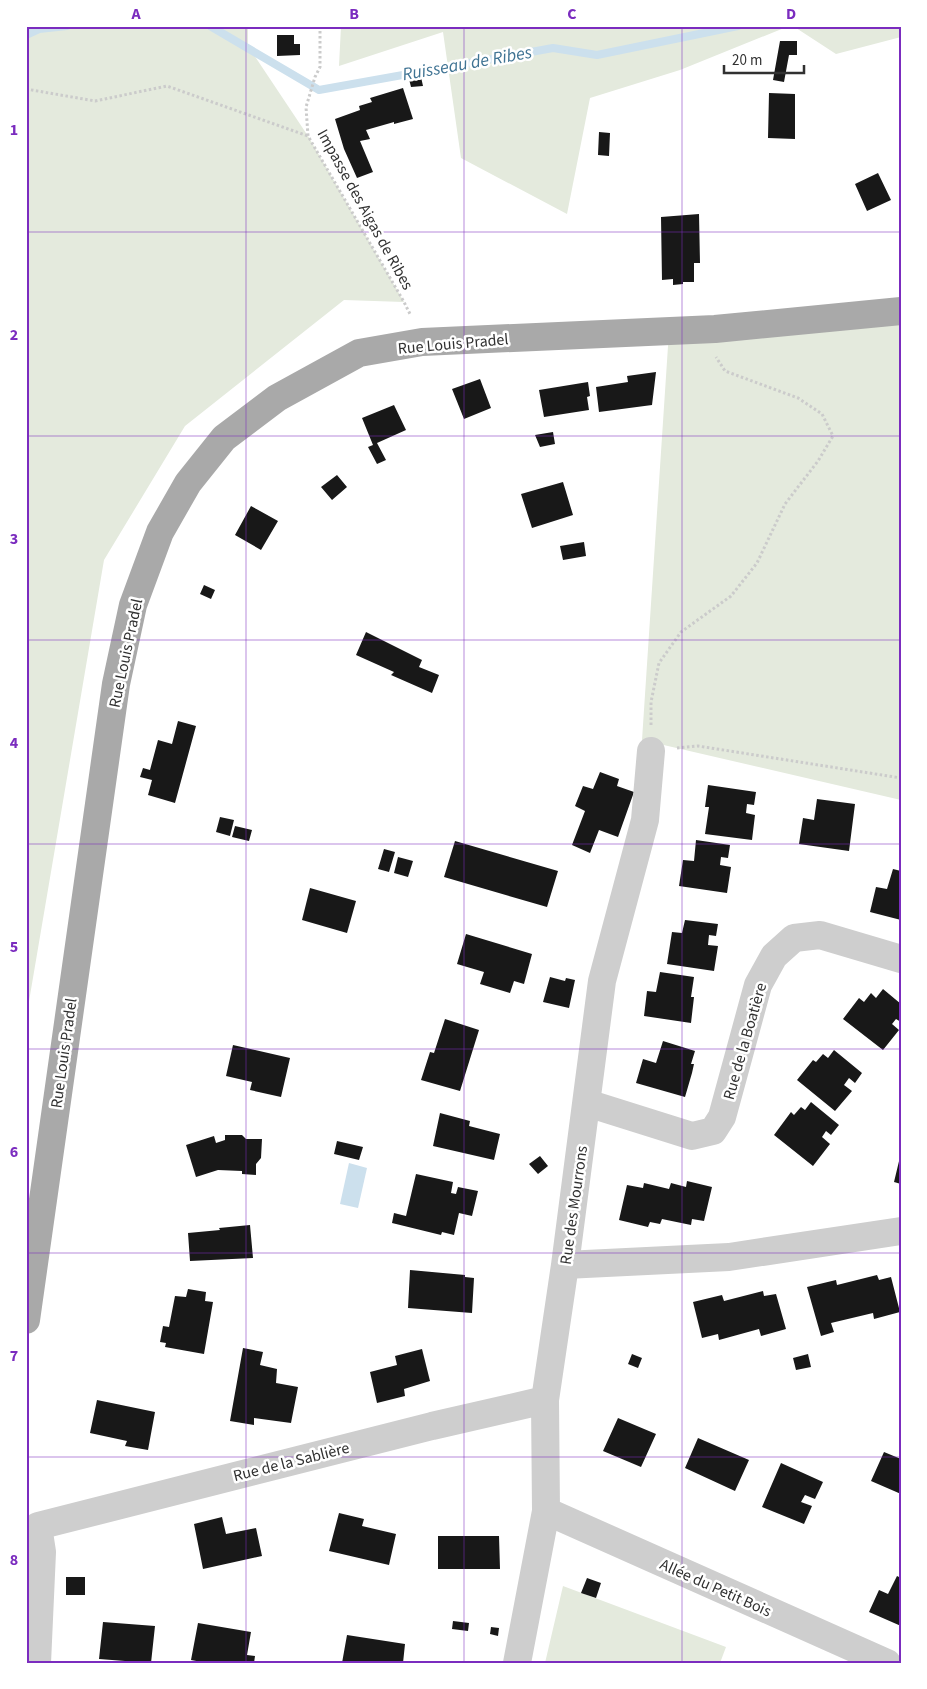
<svg xmlns="http://www.w3.org/2000/svg" width="927" height="1689" viewBox="0 0 927 1689" font-family="'Source Sans 3',sans-serif">
<style>
.green{fill:#e4eadd}
.water{fill:#cce0ed}
.lines{fill:none;stroke-linecap:round;stroke-linejoin:round}
.stream{stroke:#cce0ed;stroke-width:8}
.building{fill:#181818}
.path{stroke:#cbcbcb;stroke-width:3;stroke-dasharray:2.5 2.5;stroke-linecap:butt}
.minor{stroke:#cecece;stroke-width:28}
.major{stroke:#a9a9a9;stroke-width:28}
.grid{fill:none;stroke:#7b2cbf;stroke-width:1;stroke-opacity:0.55}
.labels{text-anchor:middle;stroke-width:5;stroke-linejoin:round;paint-order:stroke}
.street-label{font-size:16px;fill:#313131;stroke:#fff}
.water-label{font-size:18px;font-style:italic;fill:#3f7393;stroke:#fff}
.neatline{fill:none;stroke:#7b2cbf;stroke-width:2}
.grid-label{font-size:16px;text-anchor:middle;font-weight:bold;fill:#7b2cbf}
</style>
<rect width="100%" height="100%" fill="#fff"/>
<!-- green -->
<path class="green" d="M26,26H248V46L308,136L404,302L344,300L185,426L104,560L26,1019Z
M341,26H789L680,70L590,98L567,214L461,158L443,32L339,66Z
M793,26H901V37L836,54Z
M901,311V800L642,740L669,331Z
M563,1586L726,1647L720,1663H545Z"/>
<!-- water -->
<path class="water" d="M349,1163L367,1168L358,1208L340,1204Z"/>
<g class="lines">
<!-- stream -->
<path class="stream" d="M210,26L319,90L553,48L597,55L738,26
M26,35L39,29L67,26"/>
</g>
<!-- building -->
<path class="building" d="M277,35H294V44H300V55L277,56Z
M780,41H797V55H789L784,82L773,80Z
M421,77L423,86L411,87L409,79Z
M403,88L413,119L394,124V122L366,130L370,139L360,141L373,172L357,178L344,149L335,119L360,110L359,106L372,102L370,98Z
M769,93L795,94V139L768,138Z
M599,132L610,133L609,156L598,155Z
M878,173L891,200L867,211L855,184Z
M699,214L700,263H694V282H683V284L673,285V279L662,280L661,217Z
M656,372L652,405L599,412L596,387L628,382L627,376Z
M480,379L491,408L464,419L452,389Z
M588,382L590,396L587,397L589,410L544,417L539,390Z
M394,405L406,430L377,443L386,460L377,464L368,447L373,445L362,418Z
M553,432L555,444L540,447L535,435Z
M337,475L347,487L332,500L321,487Z
M563,482L573,515L532,528L521,494Z
M251,506L278,521L261,550L235,535Z
M584,542L586,556L563,560L560,546Z
M204,585L215,590L211,599L200,594Z
M366,632L422,660L419,667L439,675L432,693L391,675L394,672L356,655Z
M178,721L196,726L175,803L148,795L152,780L140,777L143,768L150,770L158,740L172,744Z
M600,772L619,779L617,786L634,792L618,837L599,830L590,853L572,845L585,811L575,806L583,786L593,789Z
M708,785L756,792L754,805L747,804L746,813L755,815L752,840L705,834L709,807H705Z
M817,799L855,804L849,851L799,844L803,818L814,820Z
M220,817L234,820L230,836L216,832Z
M235,826L252,830L249,841L232,837Z
M696,840L730,845L728,858L721,857L720,865L731,867L727,893L679,886L683,860L694,861Z
M455,841L558,871L547,907L444,877Z
M384,849L395,852L389,872L378,869Z
M398,857L413,861L408,877L394,873Z
M893,869L901,871V920L870,912L876,887L887,889Z
M310,888L356,901L347,933L302,920Z
M685,920L718,924L716,936L709,935L708,945L718,946L714,971L667,964L672,932L682,933Z
M466,934L532,954L524,984L514,981L510,993L480,984L484,972L457,964Z
M660,972L694,977L691,997H694L691,1023L644,1016L647,991L656,992Z
M550,977L565,981L566,978L575,980L569,1008L543,1002Z
M883,989L901,1004V1022L896,1019L892,1024L899,1030L883,1050L843,1019L859,998L864,1002L871,993L876,998Z
M445,1019L479,1030L460,1091L421,1080L430,1052L434,1053Z
M663,1041L695,1051L691,1064H694L692,1073L685,1097L636,1083L643,1059L656,1063Z
M233,1045L290,1058L281,1097L250,1090L252,1082L226,1076Z
M834,1050L862,1073L855,1083L849,1078L844,1085L852,1091L835,1111L797,1080L813,1060L816,1062L823,1054L828,1058Z
M811,1102L839,1125L831,1135L826,1131L822,1137L830,1144L813,1166L774,1135L791,1112L794,1115L801,1107L805,1110Z
M440,1113L470,1121L469,1126L500,1134L494,1160L433,1146Z
M225,1135H242L246,1139H262L261,1158L256,1164V1175L242,1174V1171L218,1170L196,1177L186,1145L214,1136L216,1143L225,1140Z
M337,1141L363,1147L359,1160L334,1154Z
M540,1156L548,1166L538,1174L529,1164Z
M900,1157H901V1184L894,1182Z
M416,1174L453,1182L451,1193L456,1194L458,1187L478,1191L472,1216L459,1213L454,1235L442,1232L441,1235L392,1223L394,1213L406,1216Z
M687,1181L712,1187L704,1221L692,1219L691,1225L662,1219L660,1224L650,1222L648,1227L619,1220L627,1185L643,1188L644,1183L669,1189L671,1183L686,1187Z
M250,1225L253,1258L190,1261L188,1233L220,1230L219,1228Z
M410,1270L465,1275V1277L474,1278L472,1313L408,1308Z
M877,1275L879,1280L891,1277L900,1312L874,1319L873,1313L831,1323L834,1332L821,1336L807,1287L836,1280L837,1285Z
M188,1289L206,1292L205,1301L213,1302L204,1354L165,1347L166,1343L160,1342L163,1326L169,1327L175,1296L186,1297Z
M763,1291L764,1296L776,1294L786,1329L761,1336L759,1329L719,1340L718,1334L702,1338L693,1302L722,1295L724,1301Z
M243,1348L263,1352L260,1365L277,1369L276,1383L298,1387L291,1423L254,1418V1425L230,1421Z
M422,1349L430,1381L404,1389L405,1396L377,1403L370,1372L397,1365L395,1356Z
M632,1354L642,1358L638,1368L628,1364Z
M808,1354L811,1367L796,1370L793,1358Z
M97,1400L155,1412L148,1450L125,1446L127,1441L90,1433Z
M618,1418L656,1434L641,1467L603,1451Z
M698,1438L749,1460L735,1491L685,1468Z
M884,1452L901,1459V1494L871,1481Z
M781,1463L823,1482L815,1499L805,1495L801,1502L812,1506L804,1524L762,1507Z
M339,1513L364,1519L362,1526L396,1534L389,1565L329,1551Z
M222,1517L226,1534L256,1528L262,1556L203,1569L194,1524Z
M438,1536H499L500,1569H438Z
M897,1576L901,1578V1626L869,1612L879,1590L888,1594Z
M66,1577H85V1595H66Z
M587,1578L601,1583L596,1598L581,1593Z
M453,1621L469,1623L468,1631L452,1629Z
M103,1622L155,1626L151,1663L99,1659Z
M198,1623L251,1632L247,1655L255,1656L254,1663H207L191,1660Z
M491,1627L499,1628L498,1636L490,1634Z
M347,1635L405,1644L403,1663H342Z"/>
<g class="lines">
<!-- path -->
<path class="path" d="M320,26V67L315,77L306,107L308,136L404,302L411,316
M26,89L95,101L167,86L308,136
M651,725V702L659,663L681,632L731,596L757,563L785,504L818,461L833,436L822,414L798,398L725,371L716,357
M677,748L698,746L901,778"/>
<!-- minor -->
<path class="minor" d="M587,1103L692,1136L713,1131L722,1117L758,985L774,956L794,938L820,935L901,959
M565,1265L729,1257L901,1231
M546,1511L887,1663
M38,1526L432,1426L545,1400
M37,1663L42,1552L38,1526
M517,1663L546,1511L545,1400L565,1265L602,981L645,820L651,751"/>
<!-- major -->
<path class="major" d="M26,1320L116,684L133,605L160,532L188,483L224,438L277,398L359,353L422,342L715,329L901,311"/>
</g>
<!-- grid -->
<path class="grid" d="M246,26V1663M464,26V1663M682,26V1663M26,232H901M26,436H901M26,640H901M26,844H901M26,1049H901M26,1253H901M26,1457H901"/>
<g class="labels">
<!-- street labels -->
<g class="street-label">
<text transform="translate(366 209) rotate(61)" y="6">Impasse des Aigas de Ribes</text>
<text transform="translate(453 343) rotate(-5)" y="6">Rue Louis Pradel</text>
<text transform="translate(125 653) rotate(-78)" y="6">Rue Louis Pradel</text>
<text transform="translate(744 1041) rotate(-74)" y="6">Rue de la Boatière</text>
<text transform="translate(63 1053) rotate(-82)" y="6">Rue Louis Pradel</text>
<text transform="translate(573 1205) rotate(-82)" y="6">Rue des Mourrons</text>
<text transform="translate(291 1461) rotate(-14)" y="6">Rue de la Sablière</text>
<text transform="translate(716 1587) rotate(24)" y="6">Allée du Petit Bois</text>
</g>
<!-- water labels -->
<g class="water-label">
<text transform="translate(467 63) rotate(-10)" y="6">Ruisseau de Ribes</text>
</g>
</g>
<!-- border -->
<rect width="927" height="1689" fill="none" stroke="#ffffff" stroke-width="55"/>
<!-- scale -->
<path d="M724 65v8h80v-8" fill="none" stroke="#313131" stroke-width="2.5"/>
<text x="732" y="65" font-size="15" fill="#313131" stroke="#ffffff" stroke-width="4" paint-order="stroke">20 m</text>
<rect x="28" y="28" width="872" height="1634" class="neatline"/>
<g class="grid-label">
<text x="136" y="19">A</text>
<text x="354" y="19">B</text>
<text x="572" y="19">C</text>
<text x="791" y="19">D</text>
<text x="14" y="135">1</text>
<text x="14" y="340">2</text>
<text x="14" y="544">3</text>
<text x="14" y="748">4</text>
<text x="14" y="952">5</text>
<text x="14" y="1157">6</text>
<text x="14" y="1361">7</text>
<text x="14" y="1565">8</text>
</g>
</svg>
